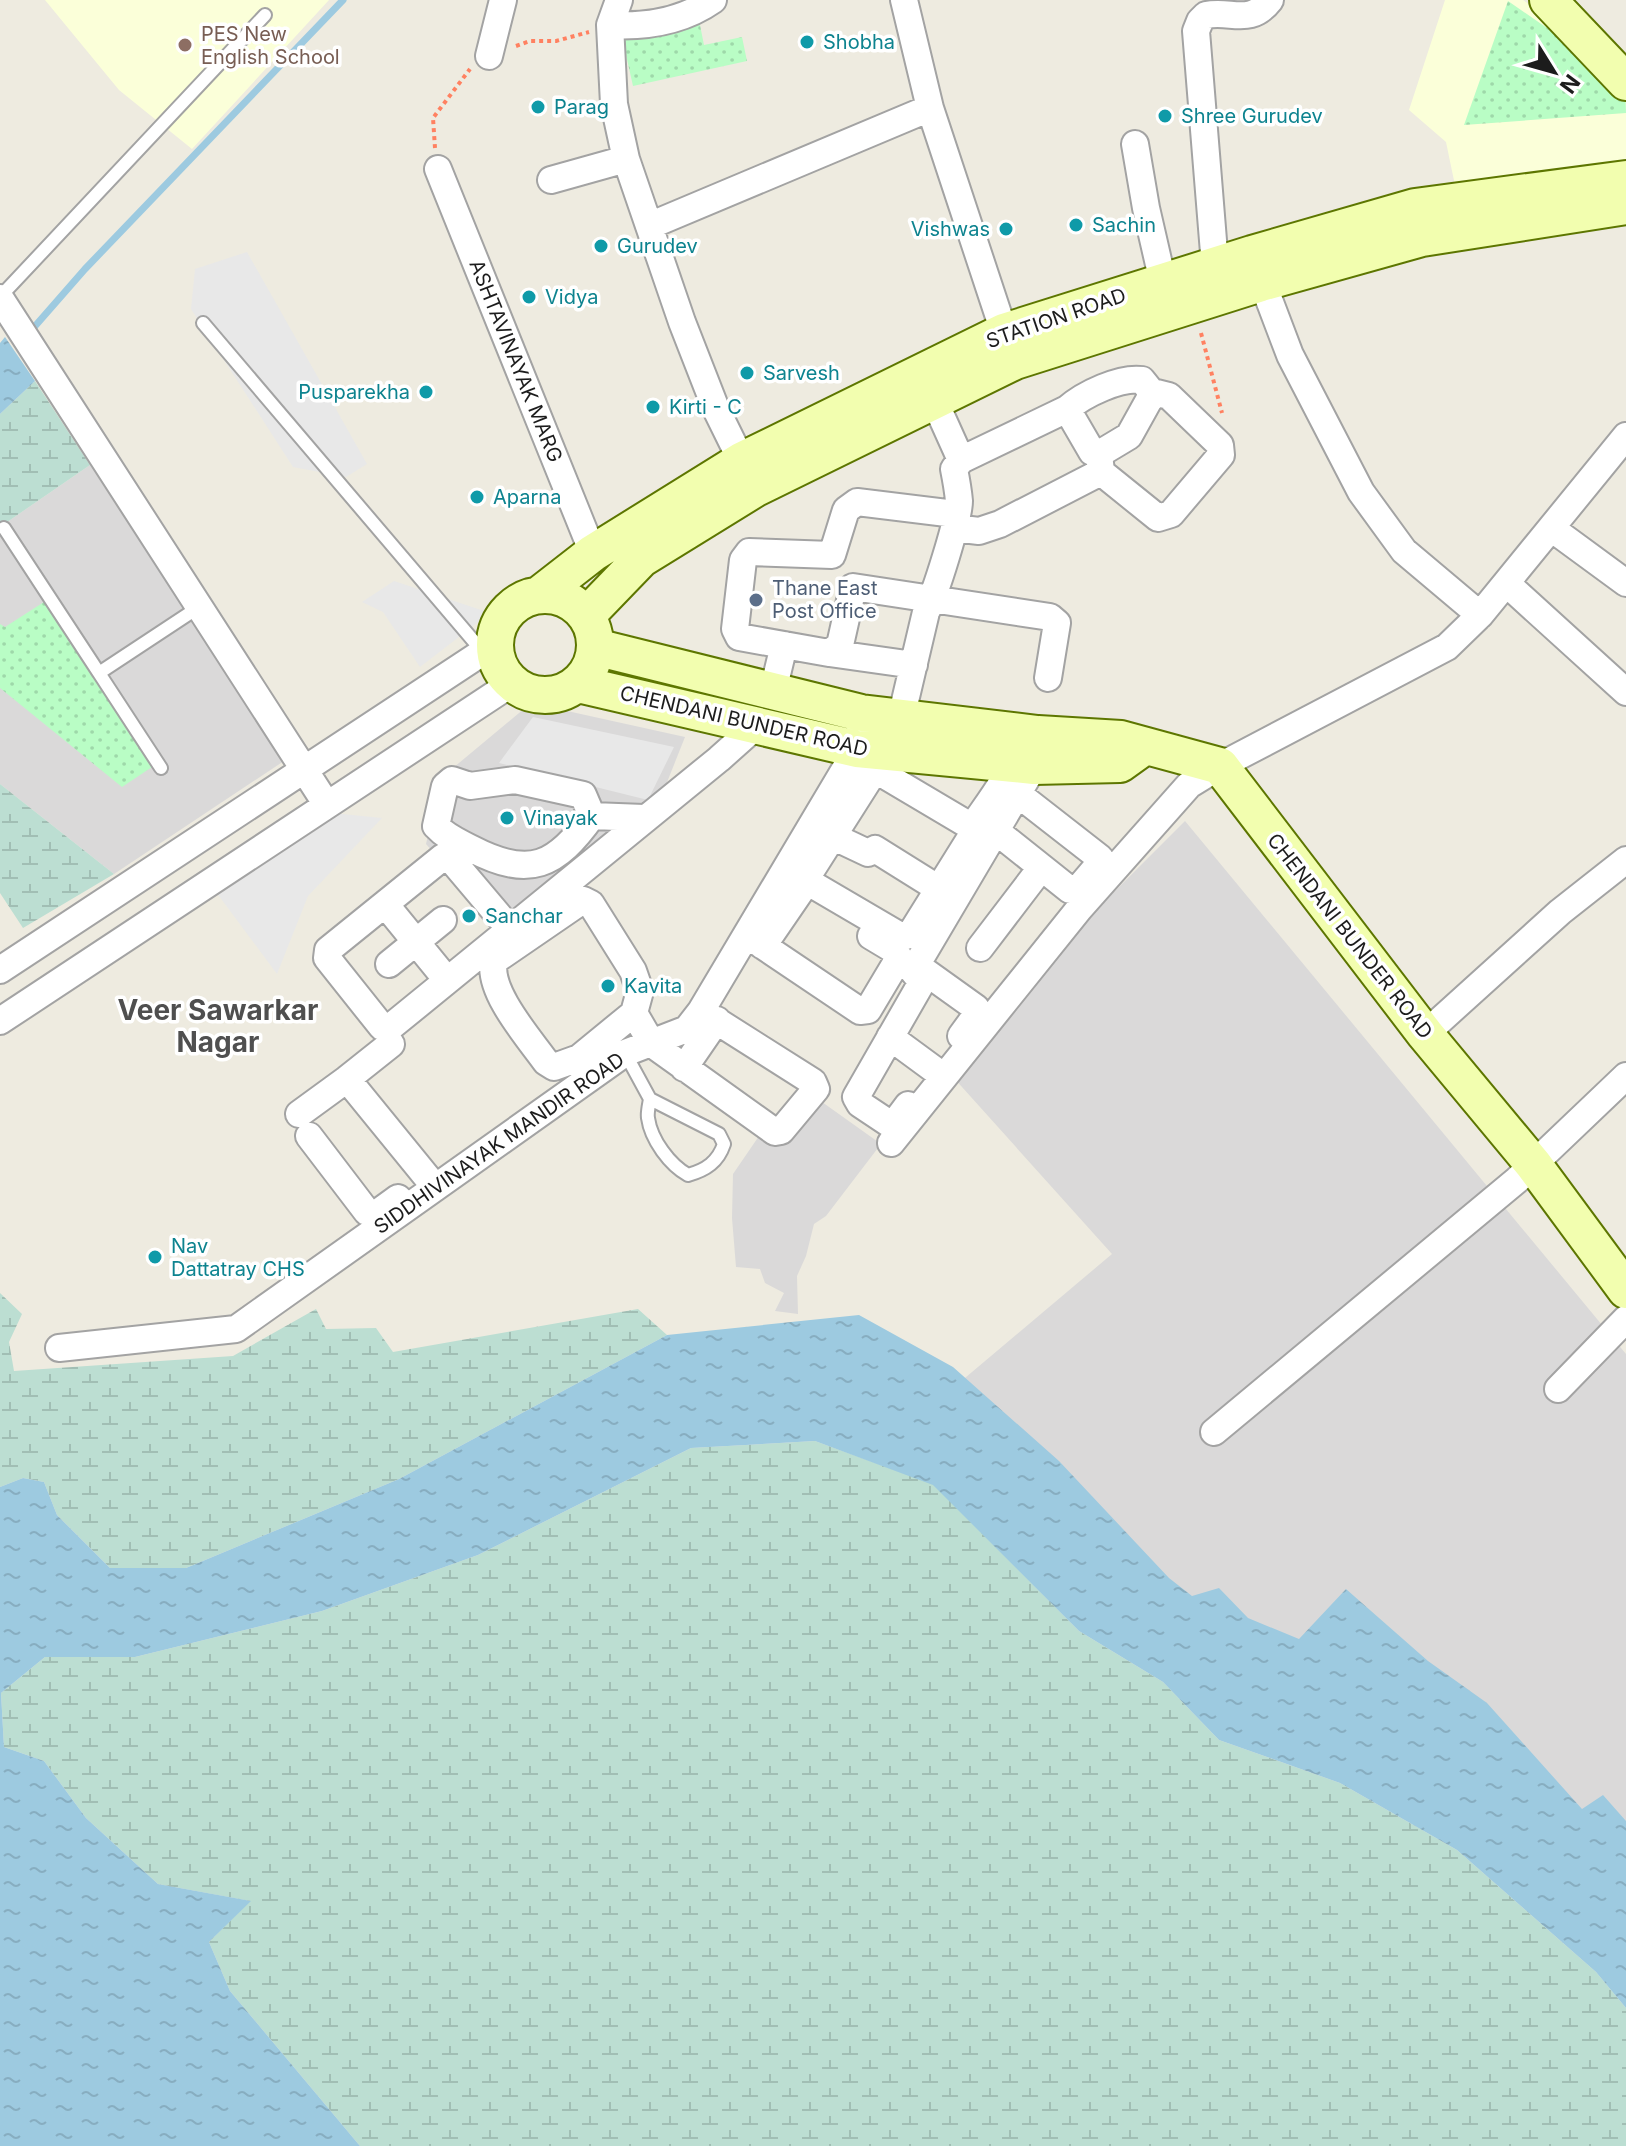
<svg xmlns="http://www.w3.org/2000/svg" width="1626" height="2146" viewBox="0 0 1626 2146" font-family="Inter,sans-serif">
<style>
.residential{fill:#dad9d9}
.education{fill:#fbffd9}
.wetland{fill:url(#wetland-marsh)}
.park{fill:url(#park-dots)}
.parking{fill:#e8e8e8}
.water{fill:url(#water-ripples)}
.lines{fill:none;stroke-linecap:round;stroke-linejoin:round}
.stream{stroke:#9dcae0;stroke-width:7}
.lane-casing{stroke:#a3a3a3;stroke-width:16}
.street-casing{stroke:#a3a3a3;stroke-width:30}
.secondary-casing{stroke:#5d7600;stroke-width:40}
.path{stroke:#ff8161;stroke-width:4;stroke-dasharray:4 4;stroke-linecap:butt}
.lane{stroke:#fff;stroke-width:12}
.street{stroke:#fff;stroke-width:26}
.secondary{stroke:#f2feaf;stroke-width:36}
.culture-dot{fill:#0f9aa8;stroke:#fff;stroke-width:3}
.education-dot{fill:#8d6e63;stroke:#fff;stroke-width:3}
.service-dot{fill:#5c6f8a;stroke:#fff;stroke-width:3}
.labels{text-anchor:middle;stroke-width:7;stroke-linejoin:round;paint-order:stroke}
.education-label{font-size:20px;fill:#785e54;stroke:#fff;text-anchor:start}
.culture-label{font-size:20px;fill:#0d838f;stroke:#fff;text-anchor:start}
.street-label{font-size:20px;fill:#1c1c1c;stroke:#fff}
.service-label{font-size:20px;fill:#4e5e75;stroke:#fff;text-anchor:start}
.district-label{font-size:28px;font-weight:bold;fill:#4f4f4f;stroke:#fff}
</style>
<defs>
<pattern id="wetland-marsh" width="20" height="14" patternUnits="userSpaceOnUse" patternTransform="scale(2)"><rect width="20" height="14" fill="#bcded2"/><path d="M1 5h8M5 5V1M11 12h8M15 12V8" fill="none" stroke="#a1beb4"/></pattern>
<pattern id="park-dots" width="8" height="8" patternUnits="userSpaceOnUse" patternTransform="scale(2)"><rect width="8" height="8" fill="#b9fdc5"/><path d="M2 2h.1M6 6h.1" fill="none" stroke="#9ed8a9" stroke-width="1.8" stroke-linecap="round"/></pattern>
<pattern id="water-ripples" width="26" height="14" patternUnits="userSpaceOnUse" patternTransform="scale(2)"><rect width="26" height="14" fill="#9dcae0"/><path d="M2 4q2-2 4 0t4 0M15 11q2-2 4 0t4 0" fill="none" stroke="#87adc0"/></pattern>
</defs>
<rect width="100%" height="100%" fill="#eeebe0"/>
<!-- residential -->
<path class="residential" d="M90,465L284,761L114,874L0,784V527Z
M531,703L685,737L652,820L494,921L426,844L441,778Z
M1185,821L1626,1354V1899L1272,1678L940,1399L1112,1254L953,1077L1084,922Z
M815,1097L881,1144L826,1216L814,1224L806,1256L797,1276L798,1314L775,1311L784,1293L765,1283L760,1269L736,1267L732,1218L733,1174L759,1136L772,1146Z"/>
<!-- education -->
<path class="education" d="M45,0H329L192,149L119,90Z
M1445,0H1523L1626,70V166L1457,195L1446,142L1409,110Z"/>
<!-- wetland -->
<path class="wetland" d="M35,381L90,465L0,527V414Z
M0,784L114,874L23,928L0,893Z
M0,1293L22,1314L9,1342L14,1371L233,1356L316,1309L326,1329L376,1328L393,1352L638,1309L667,1335L399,1479L186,1568H110L57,1515L44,1482L23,1478L0,1487Z
M815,1441L933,1484L1079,1631L1163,1682L1219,1740L1340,1783L1457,1850L1596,1972L1626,2008V2146H360L230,1991L209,1942L250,1901L158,1884L86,1818L44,1761L4,1747L1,1693L45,1657H135L322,1611L478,1555L691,1448Z"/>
<!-- park -->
<path class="park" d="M1508,1L1625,82L1626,113L1464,125Z
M699,20L704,45L742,37L747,61L633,86L622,37Z
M44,602L152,767L122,787L0,688V624L5,627Z"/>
<!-- parking -->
<path class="parking" d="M247,252L367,464L346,477L293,467L191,309L195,269Z
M394,581L490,613L420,667L383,612L362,602Z
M533,717L674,747L648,800L499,763Z
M332,813L382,818L308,896L277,974L213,888Z"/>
<!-- water -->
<path class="water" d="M5,337L35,381L0,414V343Z
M859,1315L953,1367L1059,1461L1169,1578L1192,1596L1219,1588L1248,1618L1299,1639L1346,1589L1428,1661L1487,1703L1582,1809L1603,1795L1626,1821V2008L1596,1972L1457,1850L1340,1783L1219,1740L1163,1682L1079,1631L933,1485L815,1441L691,1448L478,1555L322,1611L135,1657H45L1,1693L4,1747L44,1761L86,1818L158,1884L251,1901L209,1942L230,1991L360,2146H0V1487L23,1478L44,1482L57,1515L110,1568H186L399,1479L667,1335Z"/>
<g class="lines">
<!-- stream -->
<path class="stream" d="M29,333L85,269L343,0"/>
<defs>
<path id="lane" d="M0,297L265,15
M203,323L483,652
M4,528L99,673L199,607
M99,673L161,768
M625,1053L650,1099L719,1134L724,1144C718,1162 706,1170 688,1175C670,1165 651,1140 648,1118C647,1113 649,1105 650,1099"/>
<path id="street" d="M619,0L610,25L614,104L626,159L682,322L716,409L748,474
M904,0L930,108L1004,332
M610,25C646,27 683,21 713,0
M489,56L503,0
M1135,144L1146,208L1163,282
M438,169L593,553
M551,180L626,159
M649,226L930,108
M1215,265L1196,31L1200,21L1206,15C1232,10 1250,26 1270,0
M1257,268L1290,355L1361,492L1404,551L1480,615
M0,298L327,805
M934,400L961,460
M1067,409C1084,394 1120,377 1142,380L1154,395
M955,514L857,502L846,510L832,555L749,552L743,560L735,629L739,637L829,653L840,645L853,587L1050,617L1057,623L1048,678
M954,528L979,531L1000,524L1101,472
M1551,528L1626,583
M1506,583L1626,692
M829,653L914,665
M773,691L784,645
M901,718L926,612C935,595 959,519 959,501C958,490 956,479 954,469L961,460L1067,409L1092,452L1099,454L1129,436L1149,400L1157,393L1169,396L1220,445L1221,455L1171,514L1158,518L1101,472L1099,454
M592,816L583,795L515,780L470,786L452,780L445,786L436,826C446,837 459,842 472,849C530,879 556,866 592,816L644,818
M972,827C989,802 1009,778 1018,748
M996,831L1070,890L1078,889L1101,862L1100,858L1018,794
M832,836L868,853L875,849L939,889
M786,869L902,937L910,935L973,834L972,827L881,773H873L805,880
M385,904L447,980
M510,929L450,858L443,857L328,950L327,958L382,1027L388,1029L719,759L756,726
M747,935L860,1011L868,1010L899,958L896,951L871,936
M763,946L800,892
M980,948L1041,868
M389,964L443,920
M916,965L976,1008L977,1014L961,1036
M0,970L495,644
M634,1013L579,1058L554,1067L546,1062C529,1038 487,991 494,961L583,900L591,904L633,971L640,991L634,1013L652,1044L775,1132L781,1131L816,1089L813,1082L701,1011
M0,1021L512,683
M1425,1034L1560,912L1626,860
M890,1037L943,1076
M391,1044L347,1079L435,1187
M684,1068L717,1020
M908,1105L896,1121L890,1124L860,1104L856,1097L922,982L913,971L1034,766L1036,753
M299,1114L347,1079
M309,1136L367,1212L376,1214L398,1198
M891,1143L1079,909L1189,785L1220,766L1447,647L1480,615L1626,436
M59,1348L236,1329L625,1053L687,1029L701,1011L857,749L859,734
M1558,1389L1626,1319
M1214,1432L1517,1180L1626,1076"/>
<path id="secondary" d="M1548,0L1626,82
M539,595L593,553L741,461L1004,332L1252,254L1415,207L1626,179
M495 645a50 50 0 1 1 100 0a50 50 0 1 1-100 0Z
M586,616L641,559L756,488L1015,361L1261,283L1422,238L1626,206
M595,647L861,713L1038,734L1121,739L1220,766L1425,1034L1533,1164L1626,1290
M578,684L857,749L1034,766L1120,764L1145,746"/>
</defs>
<!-- lane casing -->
<use href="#lane" class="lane-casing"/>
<!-- street casing -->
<use href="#street" class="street-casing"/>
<!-- secondary casing -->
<use href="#secondary" class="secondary-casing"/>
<!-- path -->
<path class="path" d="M516,46L530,41H556L589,32
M435,148L433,118L470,69
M1201,333L1222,413"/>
<!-- lane -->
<use href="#lane" class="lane"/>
<!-- street -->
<use href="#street" class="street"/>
<!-- secondary -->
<use href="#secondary" class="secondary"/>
</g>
<!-- markers -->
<g class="culture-dot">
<circle cx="807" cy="42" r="8"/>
<circle cx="538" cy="107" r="8"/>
<circle cx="1165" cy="116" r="8"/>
<circle cx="1076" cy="225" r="8"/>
<circle cx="1006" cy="229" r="8"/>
<circle cx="601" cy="246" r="8"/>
<circle cx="529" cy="297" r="8"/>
<circle cx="747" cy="373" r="8"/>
<circle cx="426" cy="392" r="8"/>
<circle cx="653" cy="407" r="8"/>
<circle cx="477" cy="497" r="8"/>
<circle cx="507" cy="818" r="8"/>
<circle cx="469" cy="916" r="8"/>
<circle cx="608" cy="986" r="8"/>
<circle cx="155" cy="1257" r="8"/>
</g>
<circle class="education-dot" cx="185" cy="45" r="8"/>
<circle class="service-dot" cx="756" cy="600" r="8"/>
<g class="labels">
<!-- education labels -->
<g class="education-label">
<text x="201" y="41">PES New<tspan x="201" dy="23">English School</tspan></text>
</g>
<!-- culture labels -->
<g class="culture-label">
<text x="823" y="49">Shobha</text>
<text x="554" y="114">Parag</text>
<text x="1181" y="123">Shree Gurudev</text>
<text x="1092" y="232">Sachin</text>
<text x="990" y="236" text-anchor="end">Vishwas</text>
<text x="617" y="253">Gurudev</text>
<text x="545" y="304">Vidya</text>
<text x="763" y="380">Sarvesh</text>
<text x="410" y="399" text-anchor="end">Pusparekha</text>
<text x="669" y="414">Kirti - C</text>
<text x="493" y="504">Aparna</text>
<text x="523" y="825">Vinayak</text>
<text x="485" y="923">Sanchar</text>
<text x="624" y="993">Kavita</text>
<text x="171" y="1253">Nav<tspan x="171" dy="23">Dattatray CHS</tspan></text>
</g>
<!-- street labels -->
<g class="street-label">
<text transform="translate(1056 318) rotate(-19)" y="7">STATION ROAD</text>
<text transform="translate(516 361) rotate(68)" y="7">ASHTAVINAYAK MARG</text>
<text transform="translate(744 721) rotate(13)" y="7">CHENDANI BUNDER ROAD</text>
<text transform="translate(1350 936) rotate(52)" y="7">CHENDANI BUNDER ROAD</text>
<text transform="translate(499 1143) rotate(-35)" y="7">SIDDHIVINAYAK MANDIR ROAD</text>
</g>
<!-- service labels -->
<g class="service-label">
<text x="772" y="595">Thane East<tspan x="772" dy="23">Post Office</tspan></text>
</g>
<!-- district labels -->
<g class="district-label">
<text x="218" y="1020">Veer Sawarkar<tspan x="218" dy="32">Nagar</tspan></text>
</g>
</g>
<!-- north arrow -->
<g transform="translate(1554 72) rotate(127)" stroke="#ffffff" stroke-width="6" paint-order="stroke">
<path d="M0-6L14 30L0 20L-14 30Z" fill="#1c1c1c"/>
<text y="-12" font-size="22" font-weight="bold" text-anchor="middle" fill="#1c1c1c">N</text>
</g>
</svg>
